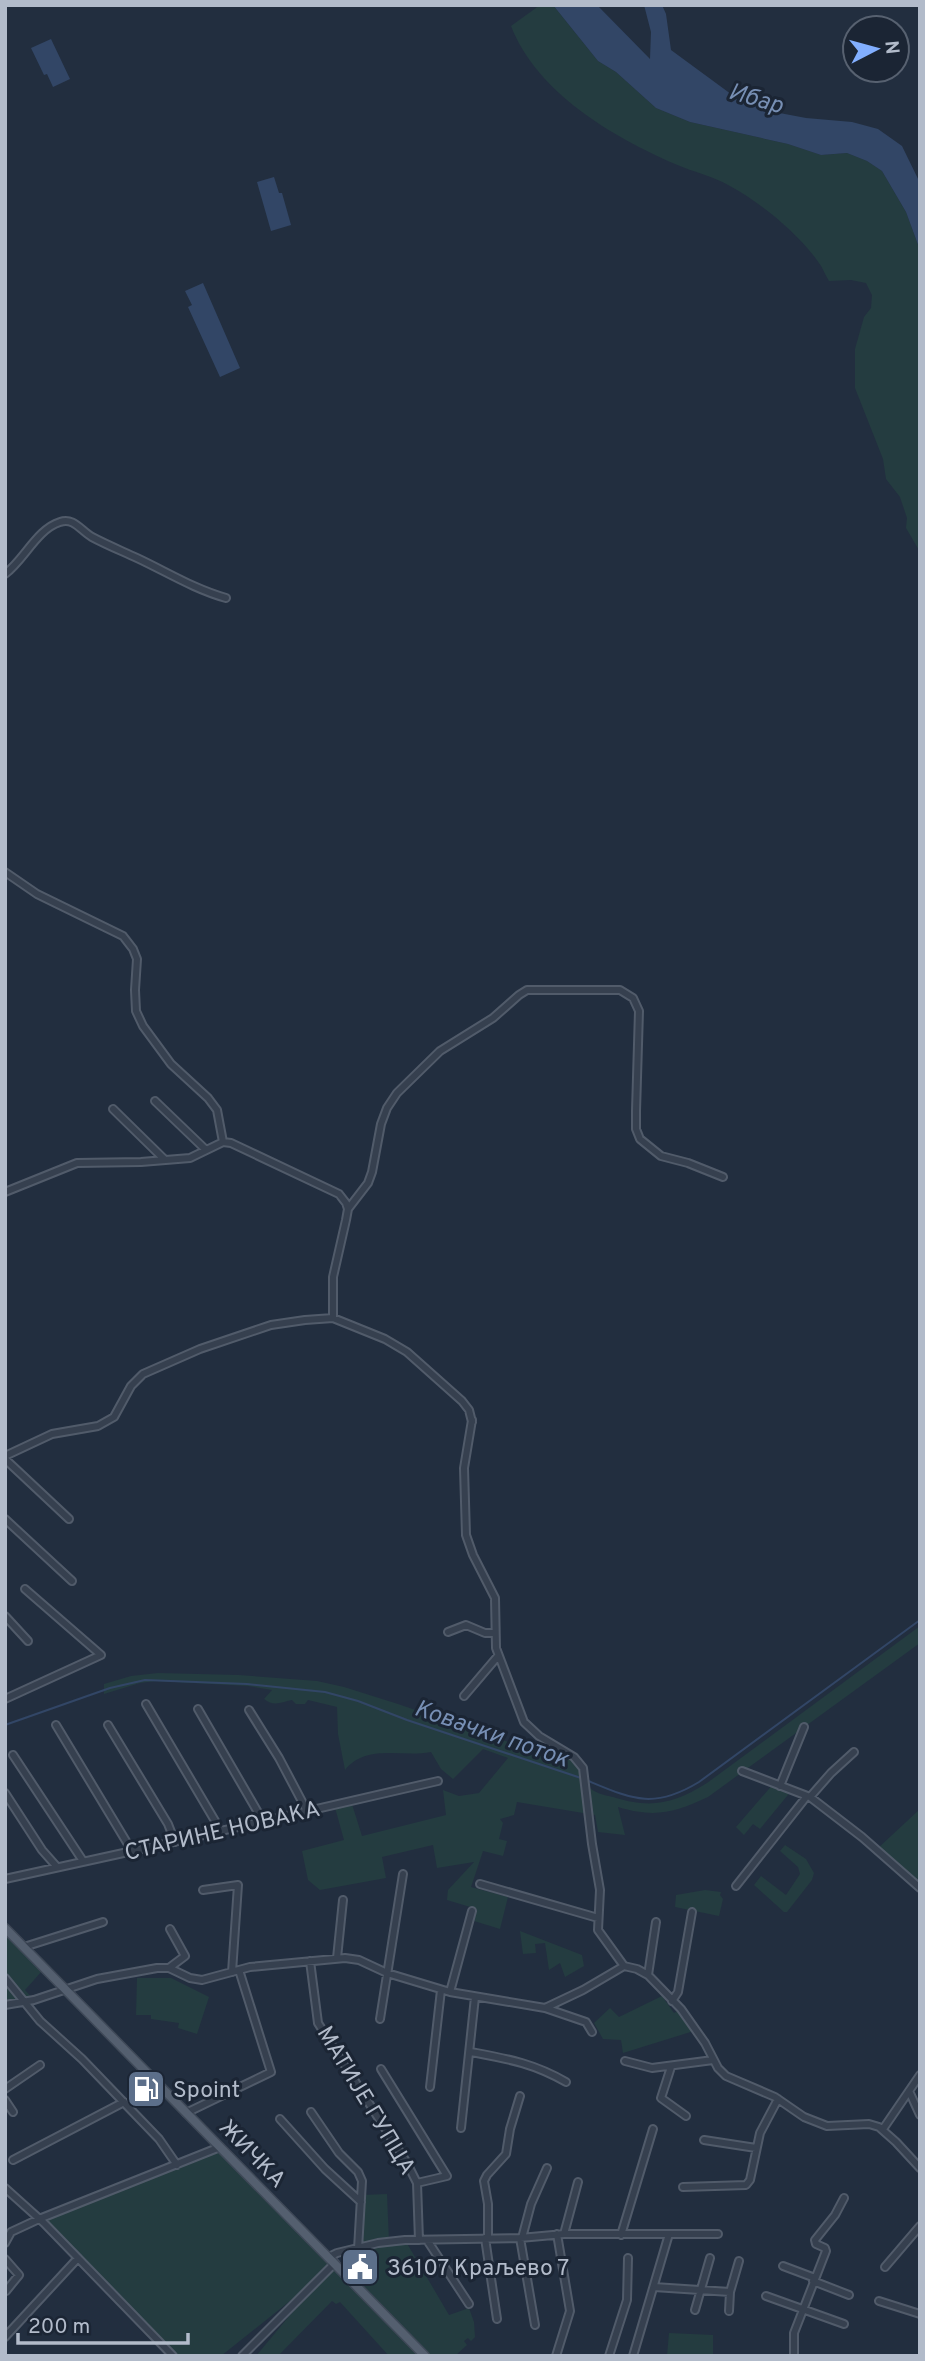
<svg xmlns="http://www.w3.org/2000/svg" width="925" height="2361" viewBox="0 0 925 2361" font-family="Overpass,sans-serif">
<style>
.green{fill:#243c40}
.water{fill:#324666}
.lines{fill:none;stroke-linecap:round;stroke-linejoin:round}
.stream{stroke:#324666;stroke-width:2}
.minor-casing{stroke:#515b6a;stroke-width:10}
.major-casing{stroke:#3f4958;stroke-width:11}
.minor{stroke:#36404f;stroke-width:6}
.major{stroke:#545f6f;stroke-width:8}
.labels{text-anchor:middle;stroke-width:6;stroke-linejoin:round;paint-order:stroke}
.street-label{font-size:23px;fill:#b2bbca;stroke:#1b2534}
.poi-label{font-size:23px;fill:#b2bbca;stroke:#1b2534;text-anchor:start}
.water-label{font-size:24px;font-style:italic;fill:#778fb4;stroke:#1b2534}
</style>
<rect width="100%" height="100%" fill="#222e3f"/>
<!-- green -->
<path class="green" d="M540,5H553L598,61L616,72L656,108L690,122L788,144L821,155L847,153L867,161L882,171L906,212L920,250V552L906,528L907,518L900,497L886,479L883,459L855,388V349L864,317L871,308L872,295L866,283L851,280L829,281C825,275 823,268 819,263C799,234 761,203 730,186C713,176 693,172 675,164C613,137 537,93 511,26Z
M920,1626V1643L708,1797C674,1813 655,1818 618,1807L625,1835L598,1832L595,1815L517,1802L514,1815L500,1819L503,1823L499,1839L507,1841L503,1856L483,1851L471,1887L508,1897L500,1929L474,1921L477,1909L447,1900L448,1890L474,1862L437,1868L433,1845L382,1857L386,1878L320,1890L308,1880L302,1851L344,1840L334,1804L351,1801L362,1836L446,1815L443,1790L459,1796L479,1793L508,1758L483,1749L453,1779L441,1769L431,1752C402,1758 367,1743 345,1770L338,1734L337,1707L308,1700L305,1704H296L292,1700C281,1702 274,1707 264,1699L272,1690L248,1686L156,1681L140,1683L104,1694V1684L131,1676L158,1673L239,1675L317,1681L344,1687L398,1704L529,1749L564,1758L574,1757C582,1765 580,1778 588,1786C594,1793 604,1795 613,1797C651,1809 673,1804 707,1783Z
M774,1783L792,1790L760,1829L753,1824L744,1835L736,1827Z
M920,1809V1888L877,1849Z
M785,1845L806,1859L814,1873L812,1880L787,1912H784L754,1885L761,1876L786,1895L800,1874L798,1867L780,1851Z
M705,1890L721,1892L720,1895L723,1899L719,1916L675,1907L676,1895Z
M520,1931L582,1955L584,1966L565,1977L560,1963L549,1970L545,1943L535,1944L536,1953L523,1954Z
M5,1934L42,1971L25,1990L34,2000L5,2005Z
M137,1978H171L209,1997L197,2034L178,2028L179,2023L151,2019V2015H136Z
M662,1996L674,2013L681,2009L697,2030L623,2053L621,2040L603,2039L594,2023L610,2008L619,2017Z
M220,2147L356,2285L373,2270L358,2249L362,2195L387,2194L389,2241L405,2240L449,2315L469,2308L474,2322L475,2337L471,2341L468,2338L464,2341L467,2345L455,2356H389L340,2302L336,2304L332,2301L278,2356H256L325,2273L221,2356H173L39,2219Z
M669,2333L713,2335V2356H667Z"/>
<!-- water -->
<path class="water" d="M553,5H597L650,59L651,32L644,5H662L666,14L671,50L735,97L769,111L806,118L852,122L878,129L902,146L920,183V250L906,212L882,171L867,161L847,153L821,155L788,144L690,122L656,108L616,72L598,61Z
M51,39L70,79L53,87L47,74L44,75L31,48Z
M274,177L279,193H282L291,225L271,231L257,182Z
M203,283L240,368L220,377L188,307L192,305L185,291Z"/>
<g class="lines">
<!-- stream -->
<path class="stream" d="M5,1725L110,1688L145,1680L247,1684L325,1692L358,1701L407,1720L581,1778
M586,1780C632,1799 653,1810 699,1782L920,1620"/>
<defs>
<path id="minor" d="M5,574C24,560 37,529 60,522C74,517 81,531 92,537C107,545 122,551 137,558C167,572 194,589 226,598
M5,872L37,894L123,936L133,949L137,959L135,990L136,1011L143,1026L171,1064L208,1098L217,1110L223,1142
M155,1101L206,1150
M113,1109L165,1160
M223,1142L231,1143L339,1194L346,1203L348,1209L346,1220L333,1277V1318
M5,1192L77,1163L141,1162L190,1158L223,1142
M348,1209L368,1183L372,1172L381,1124L387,1108L397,1093L440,1051L493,1018L519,995L527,990H620L633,998L639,1011L636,1111V1129L640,1139L661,1156L688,1163L723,1177
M472,1420L464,1468L466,1535L473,1555L495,1598L496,1648L524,1722L539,1736L574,1757L583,1768L592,1844L600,1890L598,1930L624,1966
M5,1456L52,1434L98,1426L114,1417L131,1386L143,1374L200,1349L271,1325L305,1320L333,1318L385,1339L407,1352L462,1401L469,1410L472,1422
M5,1459L69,1519
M5,1519L72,1581
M5,1616L28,1641
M448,1632L466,1625L485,1633H495
M464,1696L498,1656
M5,1699L101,1655L25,1589
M146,1704L221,1831
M198,1709L263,1821
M249,1710L279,1758L307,1811
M56,1725L132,1851
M108,1725L168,1824L175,1842
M13,1755L83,1861
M742,1771L810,1797L862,1837L920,1888
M780,1786L804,1727
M5,1793L42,1850L57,1867
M810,1797L831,1773L854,1752
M5,1879L169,1843L438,1781
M480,1884L598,1918
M736,1886L807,1796
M203,1890L238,1885L232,1972
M24,1947L103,1922
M337,1958L343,1900
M310,1961L318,2023L407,2163L417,2183L419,2240
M624,1966L637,1969L648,1975L681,2009L705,2043L718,2068L726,2076L775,2097L804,2117L827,2126L869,2124L879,2127L896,2142L920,2168
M169,1968L185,1956L170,1929
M648,1975L656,1922
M5,1978L40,2021L82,2059L159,2139L177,2165
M450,1992L472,1911
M672,2001L678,1992L692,1912
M5,2005L34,2000L97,1979L157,1968H169L190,1978L202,1980L250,1967L345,1958L359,1960L387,1973L450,1992L545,2008L583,1990L624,1966
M545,2008L586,2022L592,2032
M380,2019L403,1874
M471,2052C508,2059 533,2063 566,2082
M625,2061L652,2068L713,2060
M671,2067L661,2098L686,2116
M381,2069L447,2176L417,2183
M430,2087L441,1990
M5,2089L40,2065
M909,2091L920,2115
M5,2100L13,2112
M311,2112L339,2153L358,2172L362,2181L358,2249
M186,2113L271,2072L239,1970
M280,2119L325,2169L361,2202
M461,2128L475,1997
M883,2129L920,2075
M704,2140L756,2148
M13,2160L124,2102
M683,2187L746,2185L750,2180L760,2133L778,2099
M5,2188L44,2223L173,2356
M564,2234L578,2182
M621,2235L653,2129
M485,2238L497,2319
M488,2238V2204L484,2181L487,2175L506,2154L510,2129L520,2096
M520,2238L535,2325
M522,2238L531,2204L547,2168
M427,2240L469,2304
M5,2243L11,2232L39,2219L220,2147
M329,2257L337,2253L378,2243L405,2240L520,2238L564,2234H718
M5,2259L19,2275L6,2291
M783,2266L815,2278
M885,2267L920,2226
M813,2281L849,2295
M654,2287L730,2292L739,2261
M766,2296L844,2324
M879,2301L920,2314
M695,2310L710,2258
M729,2311L730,2292
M5,2337L78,2258
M242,2356L335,2263
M556,2356L570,2311L557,2234
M609,2356L627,2300L628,2258
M633,2356L669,2234
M794,2356V2333L826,2251L825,2248L816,2244L815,2240L835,2215L844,2198"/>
<path id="major" d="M5,1928L425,2356"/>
</defs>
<!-- minor casing -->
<use href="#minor" class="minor-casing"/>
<!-- major casing -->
<use href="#major" class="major-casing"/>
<!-- minor -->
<use href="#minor" class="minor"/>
<!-- major -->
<use href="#major" class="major"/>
</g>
<!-- icons -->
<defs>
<symbol id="fuel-square" viewBox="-11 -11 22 22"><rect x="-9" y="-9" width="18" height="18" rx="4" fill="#5c6f8a" stroke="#1b2534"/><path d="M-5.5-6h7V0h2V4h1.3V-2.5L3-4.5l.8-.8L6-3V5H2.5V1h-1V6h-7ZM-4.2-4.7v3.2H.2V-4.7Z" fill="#fff"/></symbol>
<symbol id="civic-square" viewBox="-11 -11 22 22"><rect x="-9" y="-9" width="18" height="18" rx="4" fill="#5c6f8a" stroke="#1b2534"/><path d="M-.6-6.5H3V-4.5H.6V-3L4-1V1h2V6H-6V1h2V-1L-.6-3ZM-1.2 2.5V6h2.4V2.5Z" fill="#fff"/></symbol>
</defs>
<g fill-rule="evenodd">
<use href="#fuel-square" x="124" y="2067" width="44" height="44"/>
<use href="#civic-square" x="338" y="2245" width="44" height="44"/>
</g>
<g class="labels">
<!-- street labels -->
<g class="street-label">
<text transform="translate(222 1830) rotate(-13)" y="8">СТАРИНЕ НОВАКА</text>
<text transform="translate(367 2100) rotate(59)" y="8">МАТИЈЕ ГУПЦА</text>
<text transform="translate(253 2153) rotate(46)" y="8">ЖИЧКА</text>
</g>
<!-- poi labels -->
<g class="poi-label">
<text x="173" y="2097">Spoint</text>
<text x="387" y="2275">36107 Краљево 7</text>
</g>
<!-- water labels -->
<g class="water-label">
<text transform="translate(756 98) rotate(16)" y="8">Ибар</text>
<text transform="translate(492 1733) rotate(19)" y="8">Ковачки поток</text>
</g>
</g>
<!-- border -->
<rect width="925" height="2361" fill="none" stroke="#b2bbca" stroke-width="14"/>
<!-- north arrow -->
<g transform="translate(876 49) rotate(84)"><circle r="33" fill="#1b2534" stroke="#576170" stroke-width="2"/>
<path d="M0-5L12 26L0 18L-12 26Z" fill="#82afff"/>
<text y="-10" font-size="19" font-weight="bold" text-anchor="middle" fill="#b2bbca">N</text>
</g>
<!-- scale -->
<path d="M18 2333v10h170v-10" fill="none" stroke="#b2bbca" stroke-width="3.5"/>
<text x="28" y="2333" font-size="21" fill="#b2bbca" stroke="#1b2534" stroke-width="5" paint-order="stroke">200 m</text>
</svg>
